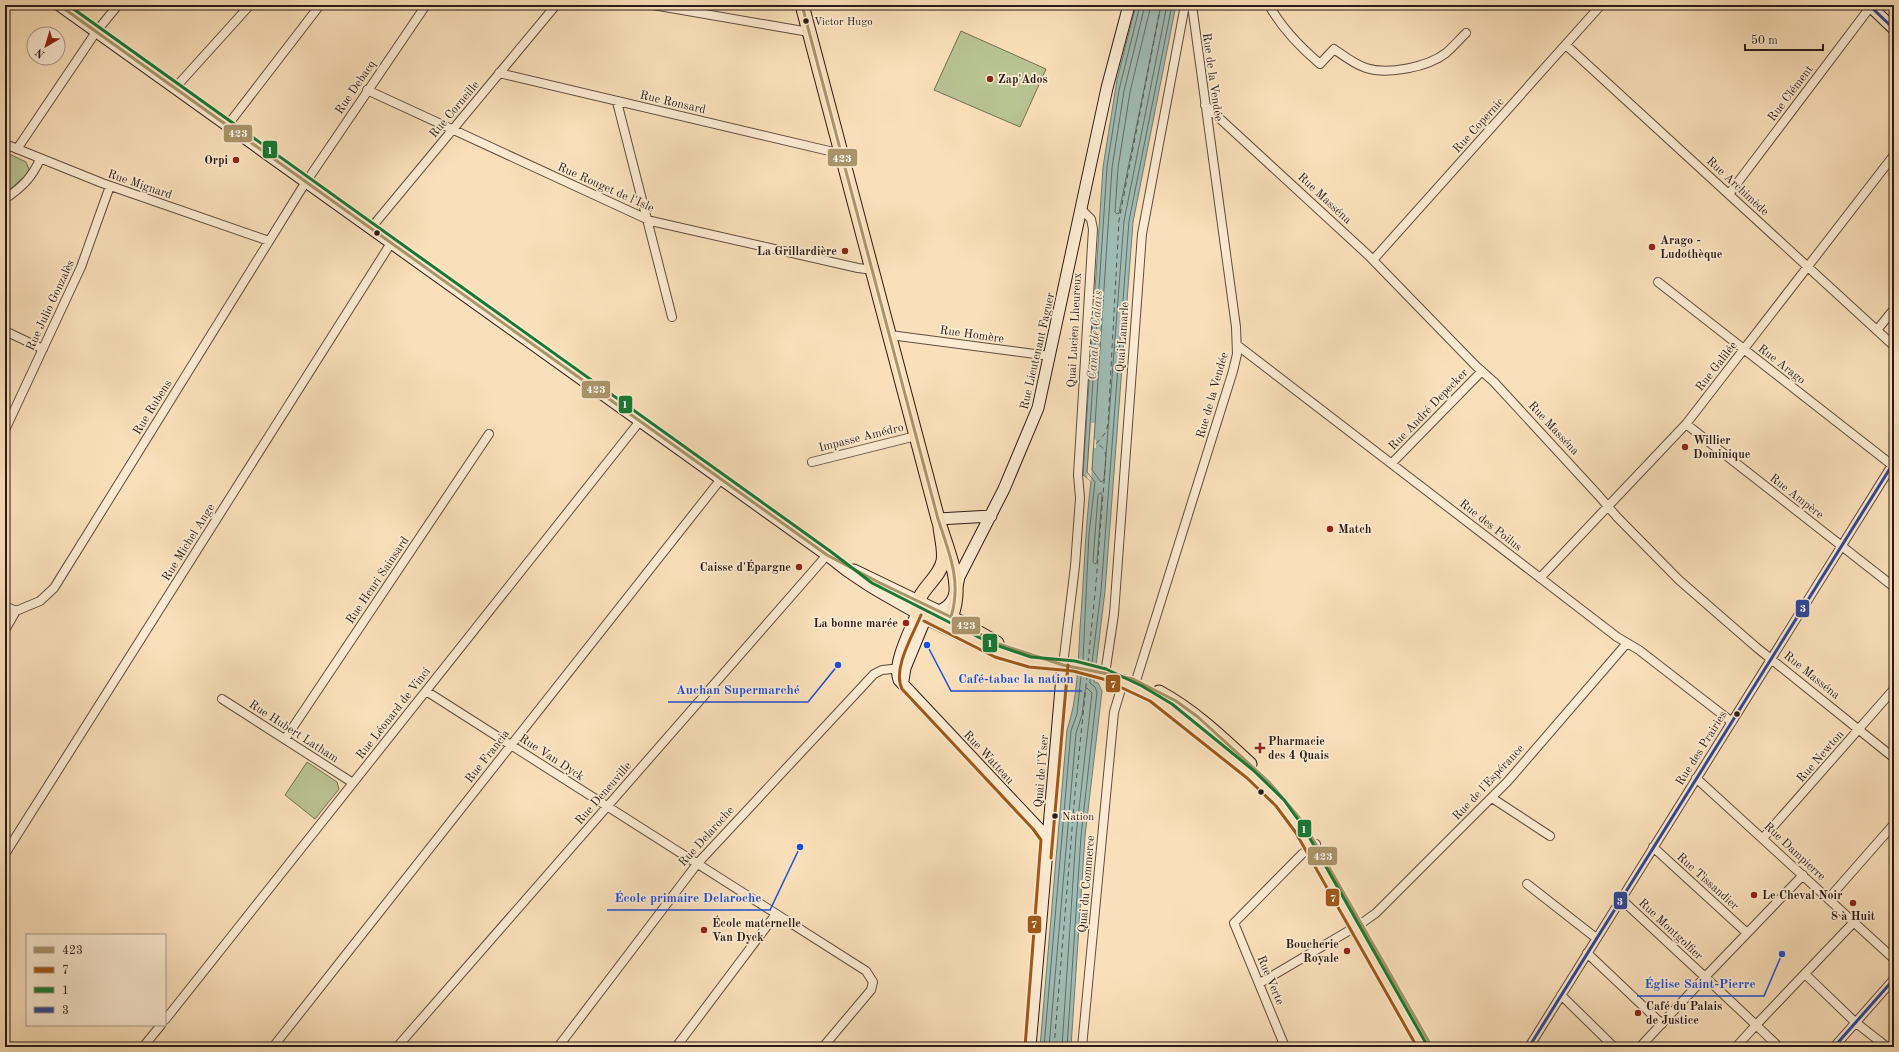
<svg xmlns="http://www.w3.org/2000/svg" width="1899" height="1052" viewBox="0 0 1899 1052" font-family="'Old Standard TT',serif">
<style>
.green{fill:#b9c394;stroke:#726f55}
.water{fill:#9fbcb4;stroke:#707c75}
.pier{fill:#fae0ba}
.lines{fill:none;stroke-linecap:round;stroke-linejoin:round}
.shore{stroke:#646c65;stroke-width:1}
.ferry{stroke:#53534d;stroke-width:1;stroke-dasharray:5 4;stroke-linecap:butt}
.street-casing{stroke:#5e4c3f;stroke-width:10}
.secondary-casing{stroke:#2a1b16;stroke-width:13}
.primary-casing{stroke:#2a1b16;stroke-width:15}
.street{stroke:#fcebd2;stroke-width:8}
.secondary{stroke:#fcebd2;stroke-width:11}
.primary{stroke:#fae0ba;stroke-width:13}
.bus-1-casing{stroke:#fcebd2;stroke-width:6}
.bus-2-casing{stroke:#fcebd2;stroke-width:6}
.bus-3-casing{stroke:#fcebd2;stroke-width:6}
.bus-4-casing{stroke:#fcebd2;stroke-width:6}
.bus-1{stroke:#aa9469;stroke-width:3}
.bus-2{stroke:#9f5818;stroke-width:3}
.bus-3{stroke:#177833;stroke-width:3}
.bus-4{stroke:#2e4799;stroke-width:3}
.bus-dot{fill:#2a1b16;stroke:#fcebd2;stroke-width:1.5}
.poi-dot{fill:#8f2418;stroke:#fcebd2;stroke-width:1.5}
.labels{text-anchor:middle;stroke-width:3.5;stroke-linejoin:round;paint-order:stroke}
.bus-label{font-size:11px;fill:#2a1b16;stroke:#fcebd2;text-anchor:start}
.street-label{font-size:12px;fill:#2a1b16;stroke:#fcebd2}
.poi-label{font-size:12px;font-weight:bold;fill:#2a1b16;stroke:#fcebd2;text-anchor:start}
.water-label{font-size:13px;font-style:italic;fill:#53534d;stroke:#fcebd2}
.leader{fill:none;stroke:#1d4ed8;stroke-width:1.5}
.callout-dot{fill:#1d4ed8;stroke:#fcebd2;stroke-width:1.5}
.callout-label{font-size:13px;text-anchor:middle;font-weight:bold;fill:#1d4ed8;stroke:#fcebd2;stroke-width:3.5;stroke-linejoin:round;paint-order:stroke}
.line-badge{stroke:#fcebd2;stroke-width:1.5}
.badge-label{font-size:11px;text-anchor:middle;font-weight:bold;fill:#fff}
</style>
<rect width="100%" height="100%" fill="#fae0ba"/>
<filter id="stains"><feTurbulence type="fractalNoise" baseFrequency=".005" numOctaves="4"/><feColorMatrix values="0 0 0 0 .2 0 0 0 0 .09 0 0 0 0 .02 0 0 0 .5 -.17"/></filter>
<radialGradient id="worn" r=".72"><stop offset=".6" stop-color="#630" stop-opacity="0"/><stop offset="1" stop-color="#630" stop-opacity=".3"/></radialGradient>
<!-- green -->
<path class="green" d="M961,31L1046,69L1020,127L934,90Z
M5,152L26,162L29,169L26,175L5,194Z
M307,762L337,782L339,789L315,819L285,795Z"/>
<!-- water -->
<path class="water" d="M1136,5H1176L1133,222L1105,591L1094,682L1098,683L1102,691L1085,836L1071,1047H1040L1067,730C1078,698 1078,662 1080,628C1084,579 1085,530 1091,481L1083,475L1103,167L1117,80Z"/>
<!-- pier -->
<path class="pier" d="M1091,423H1095L1094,439L1096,440V448H1093L1091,481L1087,478Z"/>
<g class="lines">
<!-- shore -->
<path class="shore" d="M1145,5L1124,91L1112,168L1092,470L1101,482L1104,480L1107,443L1124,221L1167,5
M1151,5L1130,92L1118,168L1115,212L1117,214L1119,213L1161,5
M1101,493L1102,495L1097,562L1095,564L1093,562L1098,495Z
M1083,660L1089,534L1095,482L1087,472L1107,167L1119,90L1140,5
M1092,663L1101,591L1129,221L1172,5
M1044,1047L1071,731L1077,714L1081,676
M1049,1047L1076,733L1082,715L1085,690L1087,688L1092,693L1076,836L1062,1047
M1067,1047L1081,836L1097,692L1095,687L1090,683V678"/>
<!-- ferry -->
<path class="ferry" d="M1088,663L1096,583L1106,457C1105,450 1103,446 1096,444L1106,432L1108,424L1119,220L1161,5
M1054,1047L1075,793L1087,676"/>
<defs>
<path id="street" d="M653,5L809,32
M1269,5C1282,29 1300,47 1320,64L1334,49C1344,56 1354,64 1366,68C1388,75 1428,67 1446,53C1453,47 1459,40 1466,33
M1566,45L1894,346
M499,73L842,154
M175,88L250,5
M367,90L651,221L858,268L873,270
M617,102L672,317
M1205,105L1368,255L1476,366L1494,382L1599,496L1617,517L1679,580L1756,647L1894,758
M227,126L320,5
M5,144L102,183L269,241
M17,149L96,32L118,5
M1729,194L1871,6
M5,199C22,187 32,178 40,159
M371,228L556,5
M1373,260L1601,5
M1658,282L1892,465
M1877,330L1894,309
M5,331L43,349
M890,335L1050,356
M1237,345L1617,637L1639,650L1732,722
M1686,424L1894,587
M5,430L81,267L110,186
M812,462L916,436
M1392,463L1482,371
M1540,578L1686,424L1894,155
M5,606L16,611
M5,630L16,611L40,601L54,588L302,188L426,5
M1063,665L1075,566L1080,498L1078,475L1093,229L1091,219L1081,209
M1105,674L1114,614L1142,234L1185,5
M1134,687L1233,371L1237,354L1236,327L1192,5
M426,691L866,971L873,982L871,990L823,1047
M222,699L353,783
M285,739L489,434
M1696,778L1894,959
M1492,798L1550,836
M1763,838L1894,689
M1653,847L1747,933
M5,854L391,243
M1527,884L1596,938
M1829,898L1894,824
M1621,899L1705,977L1803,875
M1587,953L1662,1024
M1805,974L1855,1022L1887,1047
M1260,983L1362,923L1376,913L1508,781L1627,643
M1561,995L1614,1047
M165,1020L640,421
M143,1047L161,1025
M273,1047L721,479
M397,1047L827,555
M558,1047L697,864L874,674L882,670L902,668
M676,1047L776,914
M1082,1047L1114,712L1124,679
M1285,1047L1234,923L1302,854L1316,844
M1529,1047L1894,462
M1640,1047L1705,977L1756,1025L1736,1047
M1779,1047L1756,1025L1854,922
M1834,1047L1894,979"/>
<path id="secondary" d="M59,5L827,555C858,581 883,594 917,613C911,629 892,664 899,680L1042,832L1047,844
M1869,5L1894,29
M938,519L991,516
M854,570L943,613
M926,617C931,614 936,613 941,610C955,604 956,590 959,577L1004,489L1038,408L1107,88L1129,5
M903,680L905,668L926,617L927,610
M1030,1047L1063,665"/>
<path id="primary" d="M802,5L938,519C947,551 965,584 951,617L997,643
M940,527C941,537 945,551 943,561C939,581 915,590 917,613L997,652L1030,662L1074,666L1105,674L1153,697L1169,708L1250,774L1280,803L1300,830L1423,1047
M1159,692C1194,711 1221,737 1250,764"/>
</defs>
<!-- street casing -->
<use href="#street" class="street-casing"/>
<!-- secondary casing -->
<use href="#secondary" class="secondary-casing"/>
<!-- primary casing -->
<use href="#primary" class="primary-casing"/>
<!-- street -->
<use href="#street" class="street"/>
<!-- secondary -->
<use href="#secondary" class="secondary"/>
<!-- primary -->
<use href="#primary" class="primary"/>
<defs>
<path id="bus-1" d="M59,5L827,555L880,583L951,617L996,643L1063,665L1133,679L1176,701L1198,717L1269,782L1303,822L1432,1047
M802,5L938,519C949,553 962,581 951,617"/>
<path id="bus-2" d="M921,615C913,635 892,669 902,689L1033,829L1041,840L1025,1047
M924,621L995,657L1029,667L1073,671L1103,679L1150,701L1247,778L1276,806L1296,833L1417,1047
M1051,858L1068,665"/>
<path id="bus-3" d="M68,5L830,551L872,583L990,643L1031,657L1075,661L1106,669L1142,686L1172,704L1253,770L1284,800L1304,828L1427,1045"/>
<path id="bus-4" d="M1869,5L1894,29
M1529,1047L1894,462
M1834,1047L1894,979"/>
</defs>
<!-- bus-1 casing -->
<use href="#bus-1" class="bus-1-casing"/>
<!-- bus-2 casing -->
<use href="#bus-2" class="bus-2-casing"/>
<!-- bus-3 casing -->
<use href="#bus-3" class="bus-3-casing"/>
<!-- bus-4 casing -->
<use href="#bus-4" class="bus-4-casing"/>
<!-- bus-1 -->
<use href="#bus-1" class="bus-1"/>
<!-- bus-2 -->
<use href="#bus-2" class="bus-2"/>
<!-- bus-3 -->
<use href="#bus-3" class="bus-3"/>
<!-- bus-4 -->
<use href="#bus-4" class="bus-4"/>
</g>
<!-- markers -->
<g class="bus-dot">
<circle cx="806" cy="21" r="3.5"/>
<circle cx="377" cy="233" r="3.5"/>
<circle cx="1737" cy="714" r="3.5"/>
<circle cx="1261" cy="792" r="3.5"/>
<circle cx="1055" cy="816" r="3.5"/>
</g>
<g class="poi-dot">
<circle cx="990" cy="79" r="4"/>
<circle cx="236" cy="160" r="4"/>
<circle cx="1652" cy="247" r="4"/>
<circle cx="845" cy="251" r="4"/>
<circle cx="1685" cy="447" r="4"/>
<circle cx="1330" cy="529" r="4"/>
<circle cx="799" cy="567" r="4"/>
<circle cx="906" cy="623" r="4"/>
<path d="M1258 742h4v4h4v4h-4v4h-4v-4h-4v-4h4z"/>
<circle cx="1754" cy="895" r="4"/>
<circle cx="1853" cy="903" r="4"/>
<circle cx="704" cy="930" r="4"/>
<circle cx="1347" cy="951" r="4"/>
<circle cx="1638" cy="1013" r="4"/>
</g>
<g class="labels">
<!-- bus labels -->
<g class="bus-label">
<text x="814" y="25">Victor Hugo</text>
<text x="1062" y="820">Nation</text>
</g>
<!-- street labels -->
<g class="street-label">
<text transform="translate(1213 77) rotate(82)" y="4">Rue de la Vendée</text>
<text transform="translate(355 87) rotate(-56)" y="4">Rue Debacq</text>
<text transform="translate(1790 93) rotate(-53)" y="4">Rue Clément</text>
<text transform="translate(673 102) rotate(13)" y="4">Rue Ronsard</text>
<text transform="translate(454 109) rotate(-50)" y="4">Rue Corneille</text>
<text transform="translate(1478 125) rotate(-48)" y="4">Rue Copernic</text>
<text transform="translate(140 184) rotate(19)" y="4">Rue Mignard</text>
<text transform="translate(1738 186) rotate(43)" y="4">Rue Archimède</text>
<text transform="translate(606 187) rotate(24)" y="4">Rue Rouget de l'Isle</text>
<text transform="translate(1325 198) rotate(43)" y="4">Rue Masséna</text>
<text transform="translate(50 305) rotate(-65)" y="4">Rue Julio Gonzalès</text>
<text transform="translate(1074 330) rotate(-87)" y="4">Quai Lucien Lheureux</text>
<text transform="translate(972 334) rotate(8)" y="4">Rue Homère</text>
<text transform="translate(1122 337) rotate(-86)" y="4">Quai Lamarle</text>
<text transform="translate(1037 351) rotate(-77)" y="4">Rue Lieutenant Faguer</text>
<text transform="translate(1782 364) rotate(38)" y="4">Rue Arago</text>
<text transform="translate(1716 366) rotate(-52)" y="4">Rue Galilée</text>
<text transform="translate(1212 395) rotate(-74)" y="4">Rue de la Vendée</text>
<text transform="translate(152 407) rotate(-58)" y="4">Rue Rubens</text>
<text transform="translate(1428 409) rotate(-46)" y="4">Rue André Depecker</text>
<text transform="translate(1554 428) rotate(47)" y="4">Rue Masséna</text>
<text transform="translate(861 437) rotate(-14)" y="4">Impasse Amédro</text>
<text transform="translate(1797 496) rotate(38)" y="4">Rue Ampère</text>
<text transform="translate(1491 525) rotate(38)" y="4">Rue des Poilus</text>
<text transform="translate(188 542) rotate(-58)" y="4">Rue Michel Ange</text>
<text transform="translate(377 580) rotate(-56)" y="4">Rue Henri Sainsard</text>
<text transform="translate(1812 675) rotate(39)" y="4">Rue Masséna</text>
<text transform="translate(393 713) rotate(-52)" y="4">Rue Léonard de Vinci</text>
<text transform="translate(294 731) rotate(33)" y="4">Rue Hubert Latham</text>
<text transform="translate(1701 748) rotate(-58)" y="4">Rue des Prairies</text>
<text transform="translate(487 756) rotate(-52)" y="4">Rue Francia</text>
<text transform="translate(1820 756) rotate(-49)" y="4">Rue Newton</text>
<text transform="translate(552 757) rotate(33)" y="4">Rue Van Dyck</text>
<text transform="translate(989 757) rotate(47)" y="4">Rue Watteau</text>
<text transform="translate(1041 771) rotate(-85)" y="4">Quai de l'Yser</text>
<text transform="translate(1488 782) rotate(-47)" y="4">Rue de l'Espérance</text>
<text transform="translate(603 793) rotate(-49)" y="4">Rue Deneuville</text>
<text transform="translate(706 836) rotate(-48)" y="4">Rue Delaroche</text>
<text transform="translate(1795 851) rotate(43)" y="4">Rue Dampierre</text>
<text transform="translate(1708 881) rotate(42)" y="4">Rue Tissandier</text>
<text transform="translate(1086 884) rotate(-85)" y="4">Quai du Commerce</text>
<text transform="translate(1671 929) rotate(43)" y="4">Rue Montgolfier</text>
<text transform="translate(1271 980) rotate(67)" y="4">Rue Verte</text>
</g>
<!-- poi labels -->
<g class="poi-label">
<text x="998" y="83">Zap'Ados</text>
<text x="228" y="164" text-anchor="end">Orpi</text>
<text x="1660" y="244">Arago -<tspan x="1660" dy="14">Ludothèque</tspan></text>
<text x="837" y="255" text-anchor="end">La Grillardière</text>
<text x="1693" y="444">Willier<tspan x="1693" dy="14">Dominique</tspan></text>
<text x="1338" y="533">Match</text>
<text x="791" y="571" text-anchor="end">Caisse d'Épargne</text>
<text x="898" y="627" text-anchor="end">La bonne marée</text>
<text x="1268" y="745">Pharmacie<tspan x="1268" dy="14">des 4 Quais</tspan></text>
<text x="1762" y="899">Le Cheval Noir</text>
<text x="1853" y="920" text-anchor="middle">8 à Huit</text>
<text x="712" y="927">École maternelle<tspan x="712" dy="14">Van Dyck</tspan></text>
<text x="1339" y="948" text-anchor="end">Boucherie<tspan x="1339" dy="14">Royale</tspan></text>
<text x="1646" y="1010">Café du Palais<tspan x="1646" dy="14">de Justice</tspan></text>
</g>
<!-- water labels -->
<g class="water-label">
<text transform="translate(1094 335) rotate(-86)" y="5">Canal de Calais</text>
</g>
</g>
<!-- callouts -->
<path class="leader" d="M927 645L951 691H1082M838 665L808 702H668M800 847L770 910H607M1782 954L1764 996H1637"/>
<g class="callout-dot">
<circle cx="927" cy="645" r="4"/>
<circle cx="838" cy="665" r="4"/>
<circle cx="800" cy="847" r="4"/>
<circle cx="1782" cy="954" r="4"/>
</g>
<g class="callout-label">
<text x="1016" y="683">Café-tabac la nation</text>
<text x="738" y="694">Auchan Supermarché</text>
<text x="688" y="902">École primaire Delaroche</text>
<text x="1700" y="988">Église Saint-Pierre</text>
</g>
<g class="line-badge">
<rect x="223" y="124" width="30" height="19" rx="4" fill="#aa9469"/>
<rect x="262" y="140" width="16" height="19" rx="4" fill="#177833"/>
<rect x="827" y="148" width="31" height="19" rx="4" fill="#aa9469"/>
<rect x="581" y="380" width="30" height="19" rx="4" fill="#aa9469"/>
<rect x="618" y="395" width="15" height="19" rx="4" fill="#177833"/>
<rect x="1795" y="599" width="15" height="19" rx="4" fill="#2e4799"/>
<rect x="951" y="616" width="30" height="19" rx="4" fill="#aa9469"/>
<rect x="982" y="633" width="16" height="20" rx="4" fill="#177833"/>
<rect x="1105" y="674" width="16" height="19" rx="4" fill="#9f5818"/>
<rect x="1297" y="819" width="15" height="19" rx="4" fill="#177833"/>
<rect x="1307" y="846" width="31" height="20" rx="4" fill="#aa9469"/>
<rect x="1325" y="888" width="15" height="19" rx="4" fill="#9f5818"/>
<rect x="1613" y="891" width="15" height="19" rx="4" fill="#2e4799"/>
<rect x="1027" y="915" width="15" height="19" rx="4" fill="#9f5818"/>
</g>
<g class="badge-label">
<text x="238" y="137">423</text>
<text x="270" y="154">1</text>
<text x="842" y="162">423</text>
<text x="596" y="393">423</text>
<text x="625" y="408">1</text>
<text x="1803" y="612">3</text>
<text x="966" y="629">423</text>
<text x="990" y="647">1</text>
<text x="1113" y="688">7</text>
<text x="1304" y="833">1</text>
<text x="1323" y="860">423</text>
<text x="1333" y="902">7</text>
<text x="1620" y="905">3</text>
<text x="1034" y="928">7</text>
</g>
<!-- margin -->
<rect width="1899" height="1052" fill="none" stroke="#fae0ba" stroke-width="20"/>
<rect x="6" y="6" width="1887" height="1040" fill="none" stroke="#2a1b16" stroke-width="2"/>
<rect x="10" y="10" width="1879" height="1032" fill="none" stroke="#2a1b16"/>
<!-- legend -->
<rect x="26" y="934" width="140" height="92" fill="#fcebd2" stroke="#a89887"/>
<rect x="34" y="947" width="20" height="6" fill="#aa9469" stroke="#a89887"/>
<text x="62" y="954" font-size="12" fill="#2a1b16">423</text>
<rect x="34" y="967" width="20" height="6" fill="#9f5818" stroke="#a89887"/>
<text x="62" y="974" font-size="12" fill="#2a1b16">7</text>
<rect x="34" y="987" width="20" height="6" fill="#177833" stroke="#a89887"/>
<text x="62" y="994" font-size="12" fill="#2a1b16">1</text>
<rect x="34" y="1007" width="20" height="6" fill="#2e4799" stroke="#a89887"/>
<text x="62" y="1014" font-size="12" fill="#2a1b16">3</text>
<!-- north arrow -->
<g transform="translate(46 46) rotate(218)"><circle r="19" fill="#fcebd2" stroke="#a89887"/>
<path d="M0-3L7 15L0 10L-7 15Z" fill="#8f2418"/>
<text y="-6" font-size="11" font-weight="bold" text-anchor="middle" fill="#2a1b16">N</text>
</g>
<!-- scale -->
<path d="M1745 44v6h78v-6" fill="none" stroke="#2a1b16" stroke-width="2"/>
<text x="1751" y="44" font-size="12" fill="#2a1b16" stroke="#fcebd2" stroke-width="3" paint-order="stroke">50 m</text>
<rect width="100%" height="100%" filter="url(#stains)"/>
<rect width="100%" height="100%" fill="url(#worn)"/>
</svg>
